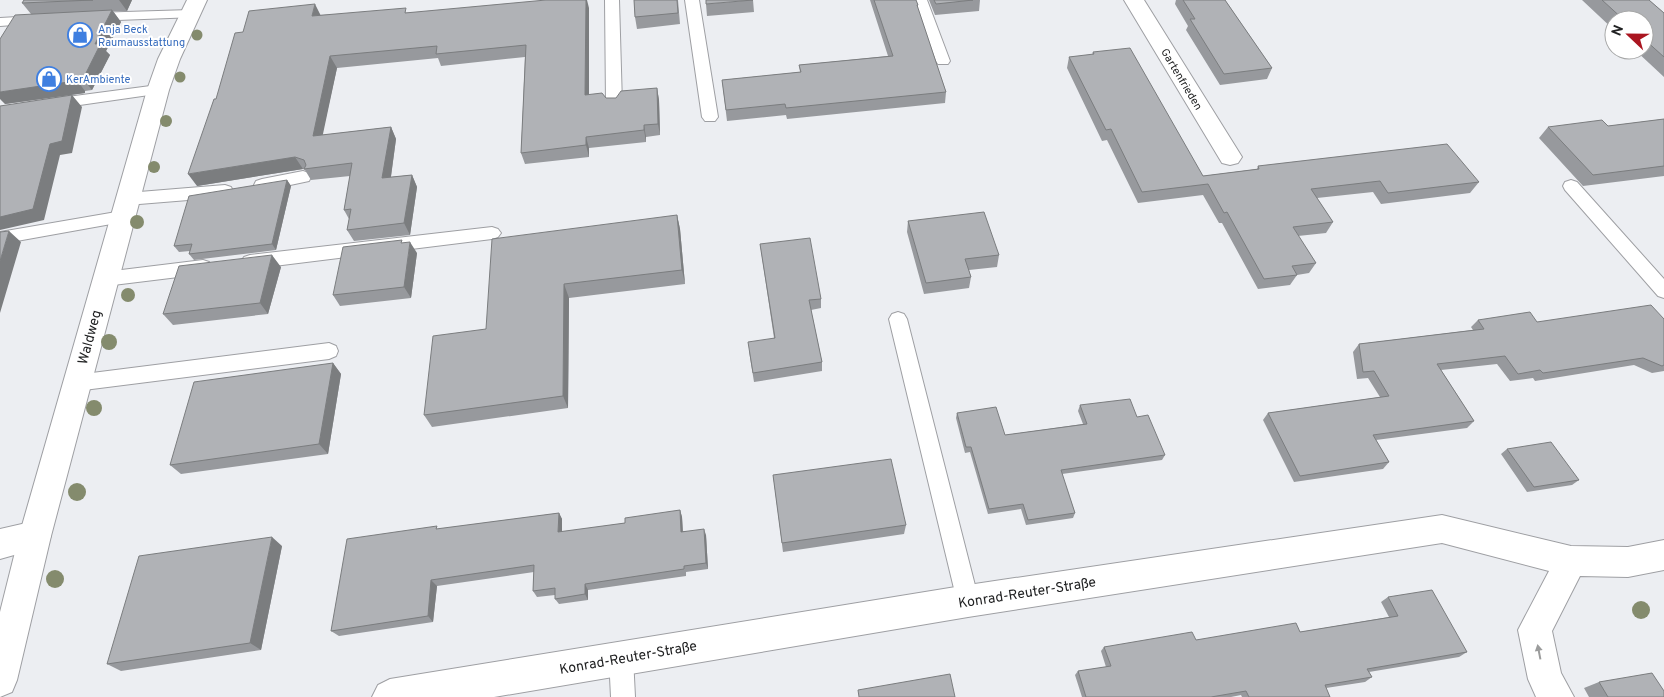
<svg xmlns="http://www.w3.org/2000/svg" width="1664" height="697" viewBox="0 0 1664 697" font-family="Overpass,sans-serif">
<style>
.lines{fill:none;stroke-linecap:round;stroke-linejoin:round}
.lane-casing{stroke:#9e9fa3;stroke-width:2}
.street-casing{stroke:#9e9fa3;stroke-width:2}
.secondary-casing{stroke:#9e9fa3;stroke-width:2}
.lane{fill:#fff;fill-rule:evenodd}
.street{fill:#fff;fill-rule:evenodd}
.secondary{fill:#fff;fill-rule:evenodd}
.tree{fill:#848b6d}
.wall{fill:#97999d}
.shaded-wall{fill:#7b7d7f}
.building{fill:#b0b2b6;stroke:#7b7d7f}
.oneway{fill:#9b9c9c}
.labels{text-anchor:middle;stroke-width:4;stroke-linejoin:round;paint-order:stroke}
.far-shop-label{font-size:11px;fill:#366cbe;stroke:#fff;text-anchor:start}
.far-street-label{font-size:11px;fill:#212223;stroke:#fff}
.street-label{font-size:14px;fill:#212223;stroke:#fff}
</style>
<rect width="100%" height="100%" fill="#eceef2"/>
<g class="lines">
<defs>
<path id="lane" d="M605,0H619L622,104L619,108H609L606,104Z
M685,0H699L718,117L715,121H705L702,117Z
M913,0H927L950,61L948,64H938L936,61Z
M191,10L198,14L196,17L92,21L85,17L92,13Z
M35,16L42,20L40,23L0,26V18Z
M158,85L163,87L165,90L163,93L52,109L47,108L44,104L47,100L52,99Z
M303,171L309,173L311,177L309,181L262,191L256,189L254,185L256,181L262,179Z
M1571,180L1577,182L1664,279V298L1658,296L1565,190L1563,186L1565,182Z
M225,185L231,187L233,191L231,195L225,197L127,205L121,203L119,199L121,195L127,193Z
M122,211L128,213L130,217L128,221L0,244V232Z
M492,227L498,229L501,233L498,237L492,239L250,269L244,267L241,262L244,257L250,255Z
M203,260L209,262L212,267L209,272L203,274L105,286L99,284L96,279L99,274L105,272Z
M898,312L904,314L907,319L979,601L976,609L968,612L960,609L957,601L889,319L892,314Z
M329,343L336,346L338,351L336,356L329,359L76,391L69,389L66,383L69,377L76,375Z
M621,645L629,649L633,657L635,697H611L609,657L613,649Z"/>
<path id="street" d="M1124,0H1144L1242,157L1238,163L1230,165L1222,163Z
M1442,515L1571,546L1628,547L1664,540V570L1628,577L1580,576L1552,631L1561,673L1574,697H1536L1528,679L1518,630L1549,571L1442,543L968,617L494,697H372L378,685L390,679L968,585Z
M35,521L46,526L51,536L46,546L0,559V529Z"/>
<path id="secondary" d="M187,0H207L180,59L169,90L51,536L17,680L12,692L0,697V612L19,536L147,90L158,59Z"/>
</defs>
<!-- lane casing -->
<use href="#lane" class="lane-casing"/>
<!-- street casing -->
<use href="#street" class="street-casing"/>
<!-- secondary casing -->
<use href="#secondary" class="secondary-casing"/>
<!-- lane -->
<use href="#lane" class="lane"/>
<!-- street -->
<use href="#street" class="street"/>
<!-- secondary -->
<use href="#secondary" class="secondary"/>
</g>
<!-- trees -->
<g class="tree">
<circle cx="197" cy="35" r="5.5"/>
<circle cx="180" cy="77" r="5.5"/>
<circle cx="166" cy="121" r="6"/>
<circle cx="154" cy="167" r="6"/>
<circle cx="137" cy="222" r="7"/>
<circle cx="128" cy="295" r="7"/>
<circle cx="109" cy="342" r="8"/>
<circle cx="94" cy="408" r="8"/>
<circle cx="77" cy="492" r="9"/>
<circle cx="55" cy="579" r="9"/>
<circle cx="1641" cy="610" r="9"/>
</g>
<!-- wall -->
<path class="wall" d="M24,0H132L127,11H113L121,22L106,51L110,55L92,90L85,91V93L5,104L31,14L22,3Z
M634,0H678L680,24L637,29L635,17Z
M753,0L754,12L707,16L706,4Z
M870,0H916L918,5V9L946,92L945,103L787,119L786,115L727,121L722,80L800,72L799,65L888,56Z
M929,0H980L979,11L935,15Z
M1176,0H1225L1272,68L1267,79L1220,85L1186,30L1188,26L1175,4Z
M1582,0H1649L1664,13V77L1635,50H1644V20H1614V30Z
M589,8V95L606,98H616L657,88L659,100L660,135L646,137V142L589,148V157L525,164L521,153L525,57L441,66L438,58L337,68L322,135L391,127L396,139L391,177L412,175L417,187L410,235L354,241L347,230L349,219L344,210L350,176L311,180L305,170L303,169L197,186L216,99L320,15Z
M1093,52L1203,176L1257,169L1258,166L1479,182L1470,193L1381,204L1373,192L1317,198L1333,222L1326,233L1298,236L1316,263L1309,273L1297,275L1290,285L1258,289L1222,223H1219L1203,195L1138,203L1107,140L1102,141L1067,68L1069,57L1092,55Z
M1664,119V176L1583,186L1539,138L1548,127L1608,126Z
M287,180L291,186L276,250L194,260L189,254L190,251L179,252L174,246Z
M677,215L680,229L685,284L569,298L568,408L432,427L424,415L486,329Z
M908,221L999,255L997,267L969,270L971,277L969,288L924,294L907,232Z
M760,244L821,299V308L811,310L822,362V371L754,382L749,351L774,338Z
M417,253L411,298L340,306L333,295Z
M281,267L268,314L173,325L163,314Z
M1664,319V371L1652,373L1634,365L1535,381L1533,378L1510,381L1497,364L1441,370L1474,421L1467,428L1376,440L1389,462L1383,469L1294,482L1263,420L1268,413L1380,397L1368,378L1357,379L1353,352L1359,344L1473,330L1471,327L1478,320L1537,322Z
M333,363L341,374L328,454L181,474L170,465Z
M1080,405L1137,417L1165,455L1162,460L1062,474L1075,513L1073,518L1026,525L1021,509L988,514L970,452L965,453L956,418L957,413L1005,435L1083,424L1078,411Z
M1507,449L1579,480L1572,485L1527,492L1501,454Z
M773,475L906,525L904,534L783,552Z
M680,510L682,517L683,531L706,535L708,569L686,572V576L588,590V600L559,604L555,599V595L537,597L533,591L534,572L437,586L433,622L339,636L331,631L439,529L559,513L562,519V532L625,523Z
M282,546L261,650L121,671L107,664Z
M1388,597L1467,652L1459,657L1369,672L1372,677L1365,682L1326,688L1330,697H1242L1241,695L1231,697H1082L1075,675L1078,671L1106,667L1101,651L1104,647L1300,632L1389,617L1381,602Z
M1599,682L1664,697H1589L1584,688Z"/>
<!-- shaded-wall -->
<path class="shaded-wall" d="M119,0H132L127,11Z
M586,0H587L589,8V107L585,95Z
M315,4L321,16H312Z
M112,10L121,22L106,51L110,55L92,90L83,79L95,44Z
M330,56L337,68L320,148L313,136Z
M76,79L85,91V93L5,104L0,99V92Z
M657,88L659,100L660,135L658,124Z
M72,95L82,107L72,153L60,155L44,220L0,230V217Z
M644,125L646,137V142L644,130Z
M391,127L396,139L389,190L382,178Z
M586,137L589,148V157L586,145Z
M295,157L303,169L197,186L188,174Z
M412,175L417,187L410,235L404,223Z
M287,180L291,186L276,250L272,244Z
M677,215L680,229L685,284L682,270Z
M9,231L21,242L0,313V261Z
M410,242L417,253L411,298L404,287Z
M272,255L281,267L268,314L260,303Z
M564,284L569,298L568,408L563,396Z
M333,363L341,374L328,454L319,444Z
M680,510L682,517L683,538L681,532Z
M559,513L562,519V539L558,532Z
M704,529L706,535L708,569L706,563Z
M272,537L282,546L261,650L250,643Z
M431,580L437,586L433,622L428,616Z
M585,584L588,590V600L585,594Z"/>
<!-- building -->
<path class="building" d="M24,0H93L22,3Z
M546,0H586L585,95L602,93L606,98H616L621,91L657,88L658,124L644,125V130L586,137V145L521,153L526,45L436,54L437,46L330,56L313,136L391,127L382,178L412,175L404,223L347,230L351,209L344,210L352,163L304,169L306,165L304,160L295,157L188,174L214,99H216L235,33L243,32L249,11L315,4L312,16L406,8L405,13Z
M634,0H677L678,13L635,17Z
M706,0H753L706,4Z
M874,0H916L918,5H917L946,92L786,108L785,104L726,110L722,80L801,72L799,65L893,56Z
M934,0H973L936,4Z
M1183,0H1225L1272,68L1224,74L1190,19H1195Z
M1602,0H1649L1664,13V57L1644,39V20H1624Z
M112,10L95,44L101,43L83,79H76L75,81L0,92V39L15,15Z
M1130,48L1203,176L1259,169L1258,166L1447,144L1479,182L1388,193L1380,181L1311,189L1333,222L1293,227L1316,263L1292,266L1297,275L1264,279L1227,212L1224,213L1208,184L1142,192L1111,129L1106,130L1069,57L1094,54L1093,52Z
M72,95L62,141L50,144L33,209L0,217V106Z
M1664,119V166L1593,175L1548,127L1602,120L1608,126Z
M287,180L272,244L189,254L192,244L174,246L189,196Z
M984,212L999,255L965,259L971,277L926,283L908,221Z
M677,215L682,270L564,284L563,396L424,415L433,336L486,329L492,239Z
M9,231L0,261V232Z
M810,238L821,299L809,300L822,362L753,373L748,342L775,338L760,244Z
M402,240L401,243L410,242L404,287L333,295L343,247Z
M272,255L260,303L163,314L179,266Z
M1651,305L1664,319V365L1662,366L1643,358L1543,373L1540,370L1518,374L1505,356L1437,364L1474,421L1373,435L1389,462L1300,476L1268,413L1389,396L1374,371L1363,372L1359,344L1484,329L1478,320L1530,312L1537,322Z
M333,363L319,444L170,465L194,382Z
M1130,399L1137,417L1148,415L1165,455L1061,470L1075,513L1028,520L1023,504L989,509L971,447H966L957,413L996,407L1005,435L1087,424L1080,405Z
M1551,442L1579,480L1534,487L1507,449Z
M891,459L906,525L782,543L773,475Z
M680,510L681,532L704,529L706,563L684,566V569L585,584V594L555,599V588L533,591L534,565L431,580L428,616L331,631L347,539L437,526L436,529L559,513L558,532L625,523V518Z
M272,537L250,643L107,664L139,556Z
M1432,590L1467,652L1367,669L1372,677L1325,685L1330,697H1249L1246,691L1211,697H1086L1078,671L1111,666L1104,647L1192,632L1196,640L1296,623L1300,632L1398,616L1388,597Z
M1652,673L1664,691V697H1608L1599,682Z
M950,674L955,697H859L858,690Z"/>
<!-- one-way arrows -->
<defs><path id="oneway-solid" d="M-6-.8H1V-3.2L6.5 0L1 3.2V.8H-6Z" transform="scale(1.25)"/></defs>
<use class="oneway" href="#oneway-solid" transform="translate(1539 652) rotate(-101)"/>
<!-- icons -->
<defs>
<symbol id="shop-ring" viewBox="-11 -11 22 22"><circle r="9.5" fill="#fff" stroke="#3f7fe0" stroke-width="1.5"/><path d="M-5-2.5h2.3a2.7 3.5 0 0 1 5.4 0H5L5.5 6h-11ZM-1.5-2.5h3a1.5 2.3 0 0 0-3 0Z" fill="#3f7fe0"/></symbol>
</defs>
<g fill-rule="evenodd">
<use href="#shop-ring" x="66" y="21" width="28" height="28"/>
<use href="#shop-ring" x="35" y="65" width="28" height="28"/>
</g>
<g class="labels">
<!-- far-shop labels -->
<g class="far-shop-label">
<text x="98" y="33">Anja Beck<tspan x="98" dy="13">Raumausstattung</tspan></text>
<text x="66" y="83">KerAmbiente</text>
</g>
<!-- far-street labels -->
<g class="far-street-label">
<text transform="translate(1182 79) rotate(59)" y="4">Gartenfrieden</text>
</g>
<!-- street labels -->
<g class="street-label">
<text transform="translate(89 337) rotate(-75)" y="5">Waldweg</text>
<text transform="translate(1027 592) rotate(-9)" y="5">Konrad-Reuter-Straße</text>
<text transform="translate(628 657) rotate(-10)" y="5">Konrad-Reuter-Straße</text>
</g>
</g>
<!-- north arrow -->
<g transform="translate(1629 35) rotate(292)"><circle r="24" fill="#ffffff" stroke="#a6a7a7"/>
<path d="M0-4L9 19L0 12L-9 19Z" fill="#aa1520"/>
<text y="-8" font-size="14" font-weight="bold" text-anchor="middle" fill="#212223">N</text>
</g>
</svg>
